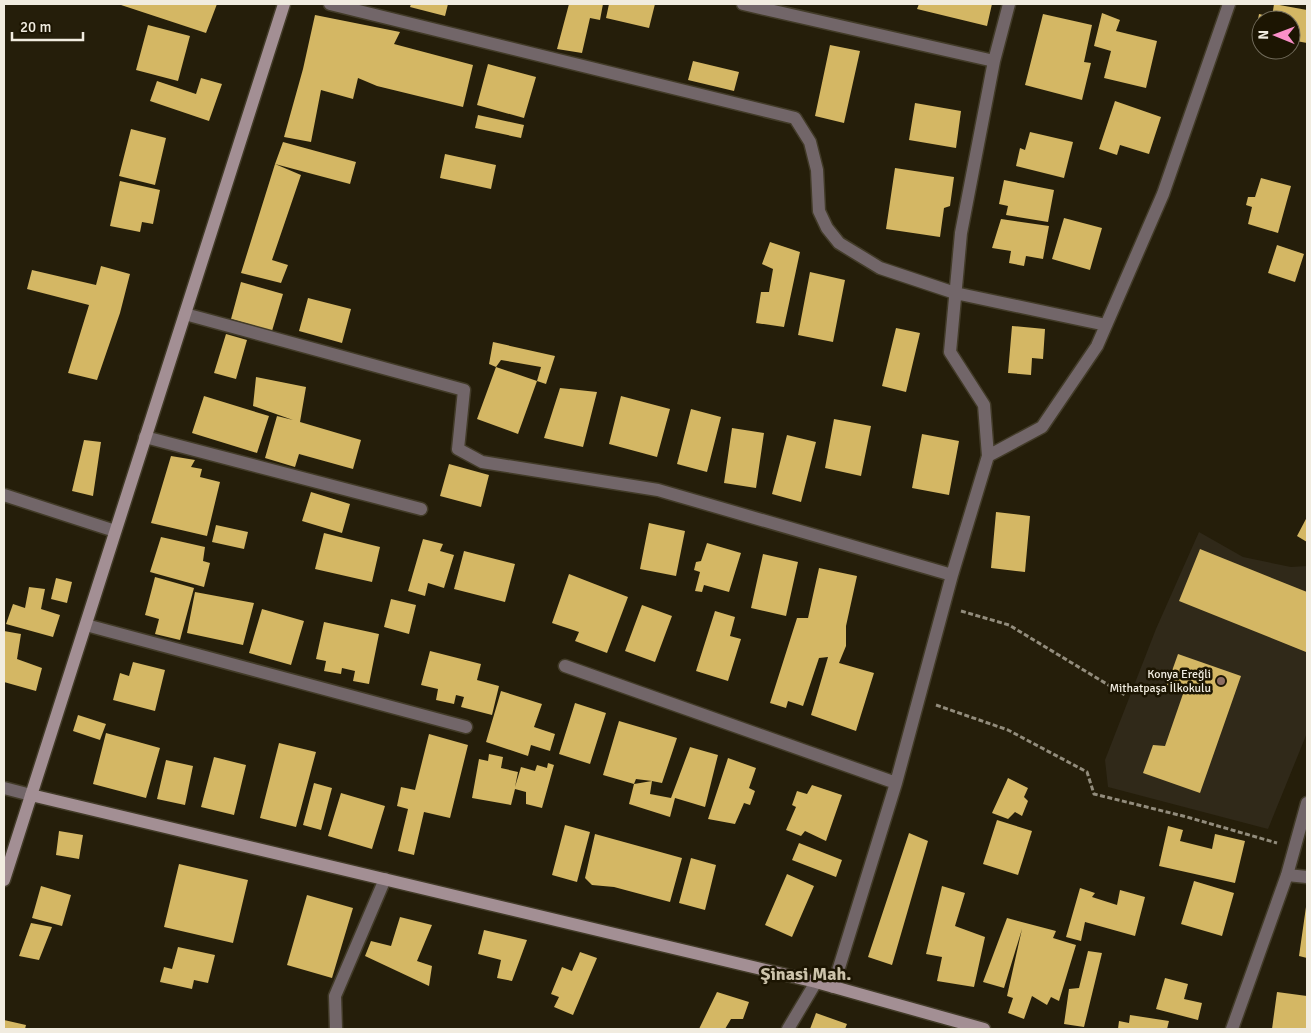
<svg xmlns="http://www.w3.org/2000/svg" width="1311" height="1033" viewBox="0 0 1311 1033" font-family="Signika,sans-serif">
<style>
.education{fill:#302919}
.building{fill:#d4b764;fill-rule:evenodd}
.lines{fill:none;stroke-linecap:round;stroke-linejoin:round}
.street-casing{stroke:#423b28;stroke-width:15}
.secondary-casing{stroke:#423b28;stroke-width:15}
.path{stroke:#928c7c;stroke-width:3;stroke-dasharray:5 2.5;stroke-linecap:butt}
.street{stroke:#726669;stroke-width:12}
.secondary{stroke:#a38f94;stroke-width:12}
.education-dot{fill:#8d6e63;stroke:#1c1502;stroke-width:2}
.labels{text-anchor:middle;stroke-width:5;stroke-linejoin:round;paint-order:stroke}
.poi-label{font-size:12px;fill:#f1ece0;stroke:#1c1502;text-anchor:end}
.district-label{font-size:18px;font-weight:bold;fill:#ccc3aa;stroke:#1c1502}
</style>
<rect width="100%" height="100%" fill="#251e0a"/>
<!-- education -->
<path class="education" d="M1199,532L1243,557L1291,567L1307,566V733L1268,829L1108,787L1105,760L1156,629Z"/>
<!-- building -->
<path class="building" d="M118,4H217L206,33Z
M411,4H448L445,16L410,7Z
M569,4H603L600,20L590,18L582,53L557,49Z
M609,4H655L649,28L606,18Z
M919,4H992L987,26L917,9Z
M1274,4L1307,10V43L1291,40V20H1261V37L1255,36L1259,14L1272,17Z
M1102,13L1120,20L1116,31L1157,41L1146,88L1104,78L1111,51L1094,46Z
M1043,14L1092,25L1084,62L1091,63L1082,100L1025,85Z
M315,15L400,32L394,44L473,65L463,107L377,86L358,78L353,99L321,90L311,142L284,137L303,69Z
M148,25L190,36L178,81L136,70Z
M830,45L860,51L844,123L815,116Z
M693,61L739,72L734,91L688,80Z
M488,64L536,77L524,118L477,105Z
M201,78L222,84L209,121L150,101L157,81L196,94Z
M1115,101L1161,117L1149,154L1120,145L1117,155L1099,149Z
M915,103L961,111L956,148L909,140Z
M478,115L524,125L521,138L475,128Z
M131,129L166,138L155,185L119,176Z
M1030,132L1073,142L1064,178L1016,166L1020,148L1025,150Z
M283,142L356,162L350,184L275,164L301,175L272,260L288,265L281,283L241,273L275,164Z
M445,154L496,165L491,189L440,178Z
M895,168L954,177L950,206L944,208L940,237L886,229Z
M1261,178L1291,186L1278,233L1248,224L1252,207L1246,205L1248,197H1255Z
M1004,180L1054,190L1048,222L1006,215L1008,206L999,204Z
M120,181L160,190L153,224L142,222L140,232L110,226Z
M1064,218L1102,228L1090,270L1052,259Z
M1001,219L1049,226L1043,259L1026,256L1024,266L1009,263L1011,251L992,248Z
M770,242L800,252L784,327L756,323L761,292H769L773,269L762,264Z
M1277,245L1304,254L1295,282L1268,273Z
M101,266L130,274L120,313L97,380L68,373L89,305L27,289L32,270L96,285Z
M810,272L845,280L833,342L798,335Z
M241,282L283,294L272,331L231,319Z
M308,298L351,309L342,343L299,331Z
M1012,326L1045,329L1043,359L1032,358L1031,375L1008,373Z
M896,328L920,333L906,392L882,386Z
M226,334L247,340L236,379L214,373Z
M493,342L555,356L546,384L537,381L541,367L501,360L496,367L489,364Z
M496,367L537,381L518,434L477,419Z
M256,377L306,387L300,422L361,440L353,469L299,454L295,467L265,458L277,416L293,420L253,406Z
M560,388L597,392L583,447L544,438Z
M204,396L269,416L257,453L192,433Z
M621,396L670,409L657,457L609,444Z
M691,409L721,417L707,472L677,464Z
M834,419L871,426L861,476L825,468Z
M732,428L764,433L756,488L724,483Z
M922,434L959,441L949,495L912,488Z
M787,435L816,442L801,502L772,494Z
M84,440L101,442L93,496L72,491Z
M171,456L195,460L191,467L202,469L200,477L220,482L207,536L151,523Z
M449,464L489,475L481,507L440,496Z
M311,492L350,504L342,533L302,521Z
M996,512L1030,516L1025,572L991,568Z
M1307,517V542L1297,536Z
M649,523L685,531L676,576L640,569Z
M216,525L248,532L244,549L212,542Z
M324,533L380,547L372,582L315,569Z
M161,537L205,547L203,561L210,563L204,587L150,572Z
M423,539L443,544L440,551L454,555L444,588L428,583L425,596L408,591Z
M707,543L741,553L729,592L704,585L702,592L695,591L700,572L694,570L696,562L701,561Z
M1200,549L1307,592L1306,652L1179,601Z
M464,551L515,564L505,602L454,589Z
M763,554L798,562L786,616L751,608Z
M819,568L857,576L846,626V646L839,663L874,673L856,731L811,715L828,657L819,658L803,706L788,701L786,708L770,703L797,618H808Z
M569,574L628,597L607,653L575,641L579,632L552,623Z
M155,577L194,588L180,640L155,634L159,619L145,615Z
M56,578L72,582L67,603L51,599Z
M29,587L45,589L41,609L60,615L53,637L6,624L13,604L25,608Z
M195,592L254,603L243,645L187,633Z
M391,599L416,605L409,634L384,627Z
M642,605L672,616L655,662L625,651Z
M262,609L304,621L291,665L249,653Z
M715,611L735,617L730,636L741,639L728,681L696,671Z
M324,622L379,634L369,684L353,681L355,671L342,668L341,674L324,671L326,661L316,659Z
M4,631L21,634L17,659L42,668L36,691L4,682Z
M430,651L481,664L477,680L499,686L492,715L461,707L464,697L456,695L454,704L436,700L438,689L421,685Z
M1178,654L1241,676L1200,793L1143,773L1153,745L1165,746L1184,691L1167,685Z
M133,662L165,670L155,711L113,700L120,673L129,676Z
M501,691L542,704L534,727L555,734L550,751L531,745L528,756L486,742Z
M575,703L606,713L590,764L559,754Z
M78,715L106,724L100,740L73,731Z
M619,721L677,738L662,783L652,781L650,794L671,798L690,747L718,755L705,807L675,798L670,817L629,804L634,784L603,775ZM636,779L652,781L634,784Z
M106,733L160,748L146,798L93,784Z
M429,734L468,745L450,818L424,812L414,855L398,851L408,809L397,806L401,787L415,790Z
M279,743L316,752L296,827L260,818Z
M489,754L503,757L501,768L518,772L515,787L521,767L535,771L537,765L547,768L548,763L554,765L542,808L526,804V792L515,789L511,805L472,798L479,759L488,761Z
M214,757L246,765L234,815L201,807Z
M728,758L756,768L749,788L755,791L750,805L744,803L735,824L708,819Z
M166,760L193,766L185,805L157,799Z
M1008,778L1028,788L1024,797L1028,801L1022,816L1015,812L1008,819L992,813Z
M314,783L332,788L321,830L303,825Z
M812,785L842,795L826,841L805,831L801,836L786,830L796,807L792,805L797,791L807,794Z
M341,793L385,806L372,849L328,836Z
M997,820L1032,831L1018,875L983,864Z
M565,825L590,832L577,882L552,875Z
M1168,826L1183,830L1180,841L1212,849L1215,834L1245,841L1235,883L1159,866Z
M59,831L83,835L79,859L56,855Z
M909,833L928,841L892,965L868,957Z
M595,834L682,858L670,902L614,887L592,885L585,878Z
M799,843L842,860L836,877L792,860Z
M691,858L716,865L705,910L679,903Z
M179,864L248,880L233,943L164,927Z
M787,874L814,886L792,937L765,925Z
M1194,881L1234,893L1222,936L1181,924Z
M41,886L71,895L62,926L32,918Z
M942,886L965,893L955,926L985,937L974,987L937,981L942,957L926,954Z
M1080,888L1095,893L1092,897L1117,905L1120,890L1145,897L1135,936L1085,922L1081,941L1066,937Z
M307,895L353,908L332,978L287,965Z
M1306,907L1307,908V958L1299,956Z
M400,917L432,925L417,961L432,966L429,986L365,956L371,941L391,946Z
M1007,918L1056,931L1053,938L1076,945L1059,1001L1051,997L1047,1005L1032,996L1024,1019L1008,1013L1013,998L1007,996L1022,929L1004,988L983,982Z
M31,923L52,927L39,960L19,956Z
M484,930L527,940L512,981L497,978L501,960L478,954Z
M178,947L215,955L208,983L194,980L192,989L160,982L164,967L172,969Z
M1088,951L1102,953L1084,1027L1064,1024L1069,989L1079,988Z
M580,952L597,958L573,1015L554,1007L559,997L551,994L562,967L572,971Z
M1165,978L1188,984L1184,999L1202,1003L1198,1020L1156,1009Z
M717,992L749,1002L743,1019H731L725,1029H699Z
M1277,992L1307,996V1029H1272Z
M816,1013L847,1024L845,1029H810Z
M1130,1015L1169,1021L1167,1029H1118L1119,1021L1129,1023Z
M4,1020L26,1025L25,1029H4Z"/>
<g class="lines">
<defs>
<path id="street" d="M330,4L795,118L810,142L817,170L819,211L827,228L839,243L880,268L955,293L1106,325
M743,4L994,61
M185,314L464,390L458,449L482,462L658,490L952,575
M145,437L421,509
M988,456L1042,427L1097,346L1163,194L1229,4
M4,495L115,531
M86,625L466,727
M565,666L896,783
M4,788L31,795
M1287,875L1307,877
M833,987L896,783L952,575L988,456L984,405L950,352L961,233L994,61L1009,4
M336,1029L335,996L385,879
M788,1029L816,982
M1232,1029L1287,875L1307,803"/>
<path id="secondary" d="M31,795L816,982L984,1029
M4,880L284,4"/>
</defs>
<!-- street casing -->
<use href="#street" class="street-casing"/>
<!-- secondary casing -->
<use href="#secondary" class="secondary-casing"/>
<!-- path -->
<path class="path" d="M961,611L1009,625L1125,695
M936,705L1008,730L1087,772L1094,794L1187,817L1277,843"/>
<!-- street -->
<use href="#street" class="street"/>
<!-- secondary -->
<use href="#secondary" class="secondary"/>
</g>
<!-- markers -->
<circle class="education-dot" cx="1221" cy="681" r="5"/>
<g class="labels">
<!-- poi labels -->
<g class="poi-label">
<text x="1211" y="678">Konya Ereğli<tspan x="1211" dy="14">Mithatpaşa İlkokulu</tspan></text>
</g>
<!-- district labels -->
<g class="district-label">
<text x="806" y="980">Şinasi Mah.</text>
</g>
</g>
<!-- border -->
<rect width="1311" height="1033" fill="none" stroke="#f1ece0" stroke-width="10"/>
<!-- north arrow -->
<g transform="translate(1276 35) rotate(271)"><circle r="24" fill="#1c1502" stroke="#716b5b"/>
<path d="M0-4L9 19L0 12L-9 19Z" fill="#fa8fc8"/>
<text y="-8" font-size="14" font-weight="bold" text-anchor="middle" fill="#f1ece0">N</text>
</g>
<!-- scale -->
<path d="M12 32v8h71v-8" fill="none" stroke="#f1ece0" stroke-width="2.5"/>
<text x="20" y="32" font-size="15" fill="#f1ece0" stroke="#1c1502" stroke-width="4" paint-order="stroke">20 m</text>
</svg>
